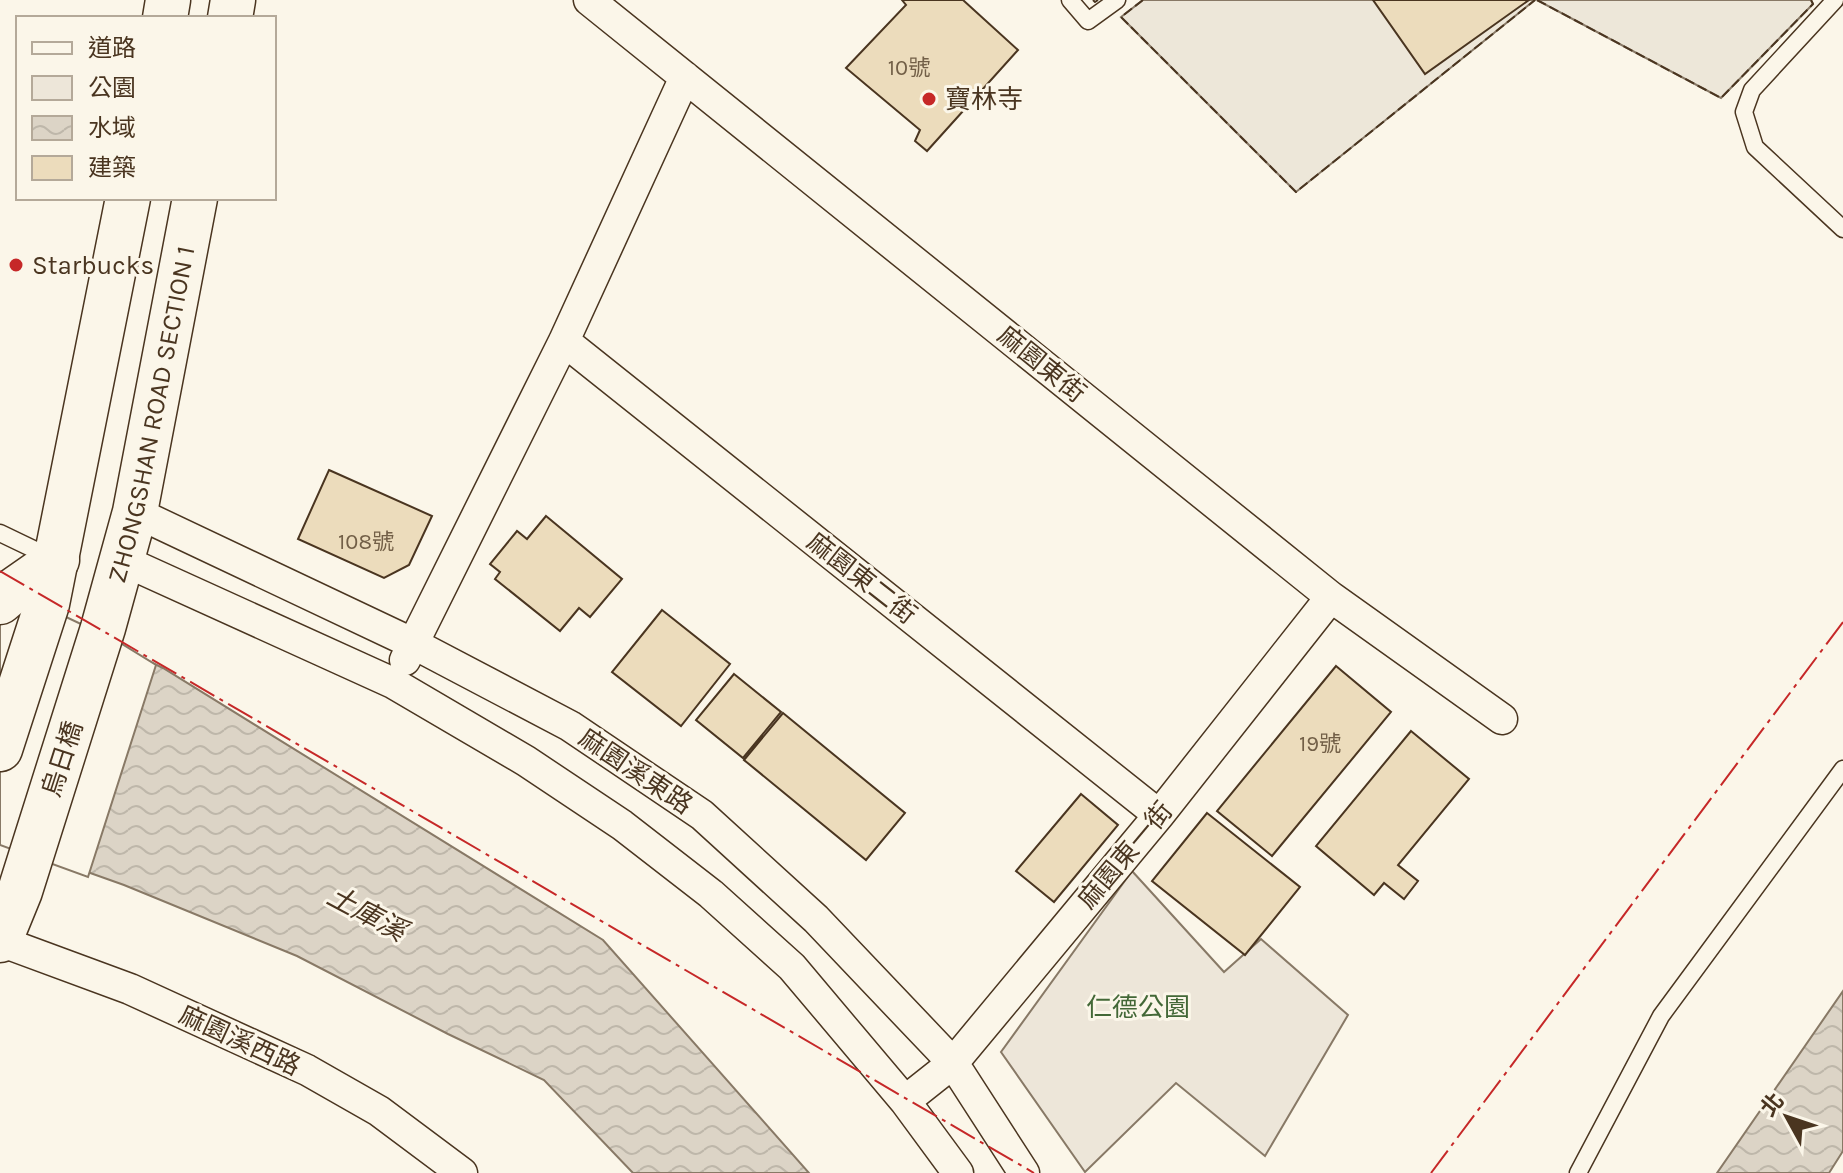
<svg xmlns="http://www.w3.org/2000/svg" width="1843" height="1173" viewBox="0 0 1843 1173" font-family="Karla,'Noto Sans TC',sans-serif">
<style>
.green{fill:#ede6d9;stroke:#887966;stroke-width:2}
.parking{fill:#ede7d9;stroke:#887966;stroke-width:2}
.water{fill:url(#water-waves);stroke:#887966;stroke-width:2}
.pier{fill:#fbf6e9;stroke:#887966;stroke-width:2}
.building{fill:#ecdcbc;stroke:#4a3520;stroke-width:2}
.lines{fill:none;stroke-linecap:round;stroke-linejoin:round}
.lane-casing{stroke:#4a3520;stroke-width:19}
.street-casing{stroke:#4a3520;stroke-width:33}
.secondary-casing{stroke:#4a3520;stroke-width:47}
.primary-casing{stroke:#4a3520;stroke-width:47}
.lane{stroke:#fbf6e9;stroke-width:16}
.street{stroke:#fbf6e9;stroke-width:30}
.secondary{stroke:#fbf6e9;stroke-width:44}
.primary{stroke:#fbf6e9;stroke-width:44}
.fence{stroke:#4a3520;stroke-width:2;stroke-dasharray:10 4;stroke-linecap:butt}
.power{stroke:#c62828;stroke-width:2;stroke-dasharray:28 6 4 6;stroke-linecap:butt}
.poi-dot{fill:#c62828;stroke:#fbf6e9;stroke-width:3}
.labels{text-anchor:middle;stroke-width:6;stroke-linejoin:round;paint-order:stroke}
.number-label{font-size:22px;fill:#725f47}
.poi-label{font-size:26px;fill:#4a3520;stroke:#fbf6e9;text-anchor:start}
.street-label{font-size:26px;fill:#4a3520;stroke:#fbf6e9}
.park-label{font-size:26px;fill:#436837;stroke:#fbf6e9}
.water-label{font-size:28px;font-style:italic;fill:#4a3520;stroke:#fbf6e9}
</style>
<defs>
<pattern id="water-waves" width="16" height="10" patternUnits="userSpaceOnUse" patternTransform="scale(2)"><rect width="16" height="10" fill="#dcd4c6"/><path d="M0 5q4-4 8 0t8 0" fill="none" stroke="#beb7aa"/></pattern>
</defs>
<rect width="100%" height="100%" fill="#fbf6e9"/>
<!-- green -->
<path class="green" d="M1132,871L1224,972L1261,939L1348,1015L1265,1156L1176,1083L1085,1172L1001,1052Z"/>
<!-- parking -->
<path class="parking" d="M1143,0H1535L1296,192L1121,17Z
M1537,0H1811L1813,4L1721,98Z"/>
<!-- water -->
<path class="water" d="M0,590L163,668L603,940L809,1173H633L544,1080L448,1034L297,956L124,885L0,841Z
M1843,991V1151L1829,1173H1717Z"/>
<!-- pier -->
<path class="pier" d="M0,586L117,641L156,665L88,877L0,845Z"/>
<!-- building -->
<path class="building" d="M902,0H963L1018,50L927,151L915,141L920,130L846,68L906,5Z
M1373,0H1529L1425,74Z
M329,470L432,516L409,565L384,578L298,539Z
M546,516L622,579L590,617L579,608L560,631L495,579L500,572L490,564L517,531L527,539Z
M662,610L730,664L681,726L612,672Z
M1336,666L1391,712L1272,856L1217,811Z
M734,674L781,712L743,758L696,720Z
M783,713L905,813L866,860L744,760Z
M1411,731L1469,779L1398,865L1418,881L1404,899L1384,883L1374,895L1316,846Z
M1081,794L1118,825L1054,902L1016,871Z
M1207,813L1300,887L1245,955L1152,881Z"/>
<g class="lines">
<defs>
<path id="lane" d="M1070,0L1088,21L1117,0
M1835,0L1752,90L1744,112L1755,147L1843,229
M0,533L52,558
M1578,1173L1661,1016L1843,769"/>
<path id="street" d="M589,0L1331,597L1502,719
M564,341L1159,815
M135,512L414,644L570,726L702,815L816,919L953,1063L1024,1173
M122,560L393,683L526,761L622,825L711,894L792,967L905,1101L958,1173
M405,660L564,341L685,77
M0,941L130,989L307,1070L379,1111L462,1173
M905,1101L953,1063L1159,815L1331,597"/>
<path id="secondary" d="M0,602L14,590L57,560"/>
<g id="primary">
<path d="M165,18L168,0"/>
<path d="M230,18L233,0"/>
<path d="M0,749L47,604L128,198"/>
<path id="s1" d="M0,940L20,891L103,628L135,512L195,198"/>
</g>
</defs>
<!-- lane casing -->
<use href="#lane" class="lane-casing"/>
<!-- street casing -->
<use href="#street" class="street-casing"/>
<!-- secondary casing -->
<use href="#secondary" class="secondary-casing"/>
<!-- primary casing -->
<use href="#primary" class="primary-casing"/>
<!-- lane -->
<use href="#lane" class="lane"/>
<!-- street -->
<use href="#street" class="street"/>
<!-- secondary -->
<use href="#secondary" class="secondary"/>
<!-- primary -->
<use href="#primary" class="primary"/>
<!-- fence -->
<path class="fence" d="M1093,0L1095,2L1098,0
M1143,0L1121,17L1296,192L1535,0
M1537,0L1721,98L1813,4L1811,0"/>
<!-- power -->
<path class="power" d="M0,571L1034,1173
M1431,1173L1843,622"/>
</g>
<!-- markers -->
<g class="poi-dot">
<circle cx="929" cy="99" r="8"/>
<circle cx="16" cy="265" r="8"/>
</g>
<g class="labels">
<!-- number labels -->
<g class="number-label">
<text x="909" y="75">10號</text>
<text x="366" y="549">108號</text>
<text x="1320" y="751">19號</text>
</g>
<!-- poi labels -->
<g class="poi-label">
<text x="945" y="108">寶林寺</text>
<text x="32" y="274">Starbucks</text>
</g>
<!-- street labels -->
<g class="street-label">
<text transform="translate(1042 364) rotate(39)" y="9">麻園東街</text>
<text dy="9" stroke="none"><textPath href="#s1" startOffset="548">ZHONGSHAN ROAD SECTION 1</textPath></text>
<text transform="translate(862 578) rotate(38)" y="9">麻園東二街</text>
<text transform="translate(62 759) rotate(-72)" y="9">烏日橋</text>
<text transform="translate(636 771) rotate(34)" y="9">麻園溪東路</text>
<text transform="translate(1125 855) rotate(-50)" y="9">麻園東一街</text>
<text transform="translate(240 1040) rotate(25)" y="9">麻園溪西路</text>
</g>
<!-- park labels -->
<g class="park-label">
<text x="1138" y="1016">仁德公園</text>
</g>
<!-- water labels -->
<g class="water-label">
<text transform="translate(367 913) rotate(28)" y="10">土庫溪</text>
</g>
</g>
<!-- legend -->
<rect x="16" y="16" width="260" height="184" fill="#fbf6e9" stroke="#b4a999" stroke-width="2"/>
<rect x="32" y="42" width="40" height="12" fill="#fbf6e9" stroke="#b4a999" stroke-width="2"/>
<text x="88" y="56" font-size="24" fill="#4a3520">道路</text>
<rect x="32" y="76" width="40" height="24" fill="#ede6d9" stroke="#b4a999" stroke-width="2"/>
<text x="88" y="96" font-size="24" fill="#4a3520">公園</text>
<rect x="32" y="116" width="40" height="24" fill="url(#water-waves)" stroke="#b4a999" stroke-width="2"/>
<text x="88" y="136" font-size="24" fill="#4a3520">水域</text>
<rect x="32" y="156" width="40" height="24" fill="#ecdcbc" stroke="#b4a999" stroke-width="2"/>
<text x="88" y="176" font-size="24" fill="#4a3520">建築</text>
<!-- north arrow -->
<g transform="translate(1787 1117) rotate(310)" stroke="#fbf6e9" stroke-width="6" paint-order="stroke">
<path d="M0-6L14 30L0 20L-14 30Z" fill="#4a3520"/>
<text y="-12" font-size="22" font-weight="bold" text-anchor="middle" fill="#4a3520">北</text>
</g>
</svg>
